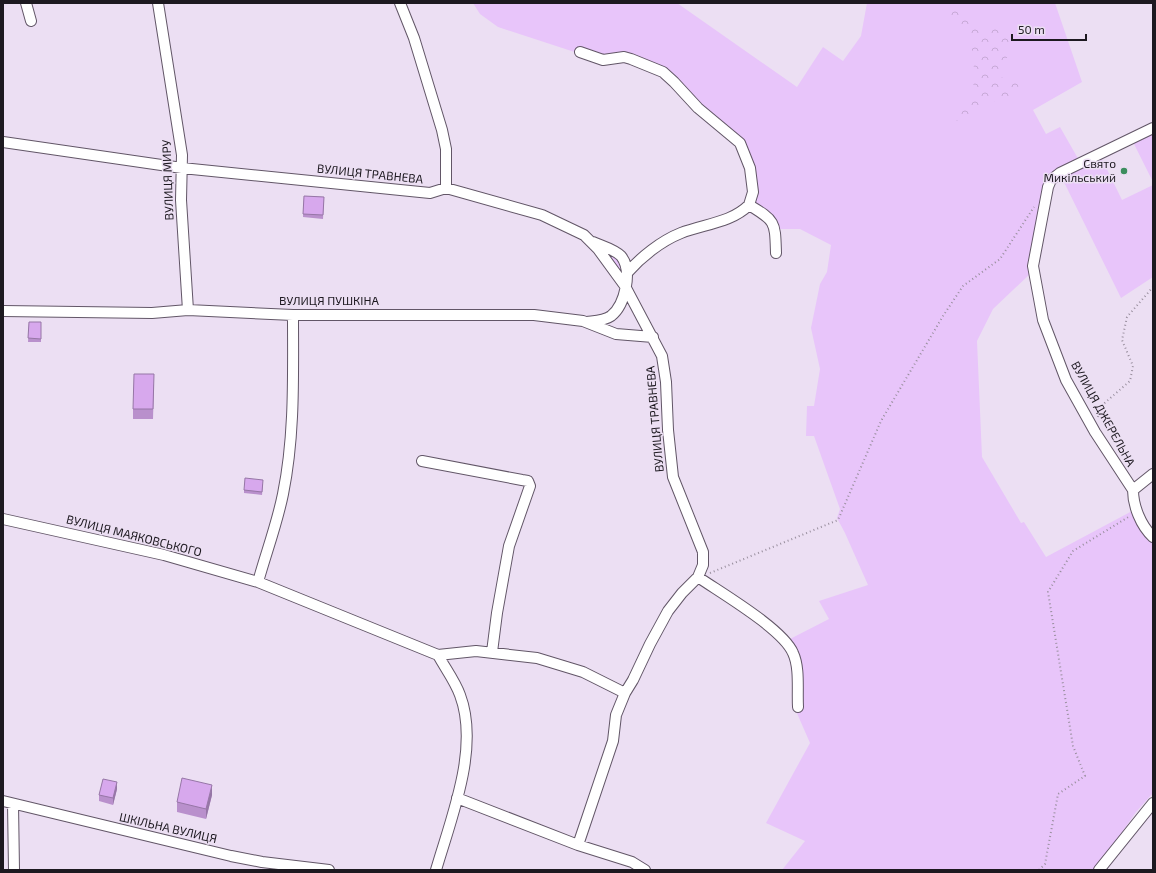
<svg xmlns="http://www.w3.org/2000/svg" width="1156" height="873" viewBox="0 0 1156 873" font-family="'Exo 2',sans-serif">
<style>
.grass{fill:#e8c5fa}
.forest{fill:url(#forest-crowns)}
.lines{fill:none;stroke-linecap:round;stroke-linejoin:round}
.street-casing{stroke:#625667;stroke-width:12}
.path{stroke:#998f9e;stroke-width:2;stroke-dasharray:1 3;stroke-linecap:butt}
.street{stroke:#fff;stroke-width:10}
.wall{fill:#b990cc}
.shaded-wall{fill:#9676a6}
.building{fill:#d7a8ed;stroke:#9676a6}
.poi-dot{fill:#3c8d5e;stroke:#ecdff3;stroke-width:1.5}
.labels{text-anchor:middle;stroke-width:3;stroke-linejoin:round;paint-order:stroke}
.poi-label{font-size:12px;fill:#1d1920;stroke:#ecdff3;text-anchor:end}
.street-label{font-size:12px;fill:#1d1920;stroke:#ecdff3}
</style>
<defs>
<pattern id="forest-crowns" width="20" height="18" patternUnits="userSpaceOnUse"><rect width="20" height="18" fill="#e8c5fa"/><path d="M2 6a3 3 0 1 1 6 0M12 15a3 3 0 1 1 6 0" fill="none" stroke="#c7a9d6"/></pattern>
</defs>
<rect width="100%" height="100%" fill="#ecdff3"/>
<!-- grass -->
<path class="grass" d="M473,3H677L797,87L823,47L843,61L861,36L867,3H1055L1082,82L1033,110L1046,134L1060,127L1080,162L1050,179L1031,273L993,309L977,341L982,457L1021,523L1024,522L1046,557L1134,510L1153,535V793L1136,812L1096,870H782L805,841L766,823L810,743L796,711L800,707L788,640L829,619L819,601L868,585L845,533L837,518L840,509L814,436H806L807,406H814L820,369L811,328L820,284L827,272L831,245L800,229H777L750,197L744,153L673,83L631,61H602L498,27L480,14Z
M1153,131V182L1133,142Z
M1101,157L1122,200L1153,185V277L1121,298L1061,176Z
M602,248L615,254L623,269L618,270Z"/>
<!-- forest -->
<path class="forest" d="M957,6L966,8C969,13 969,19 972,23C977,30 998,25 1007,33L1011,52L997,71V75C1003,80 1010,77 1016,80L1019,88L1013,97C1004,100 990,100 983,107C975,114 974,121 965,125L956,120V116C960,112 966,108 969,103C977,89 975,45 966,31C962,24 955,18 949,13V10Z"/>
<g class="lines">
<defs>
<path id="street" d="M26,3L31,21
M158,3L182,155L181,200L188,310
M400,3L414,38L442,130L446,149V188
M580,52L603,60L624,57L631,59L663,72L674,82L698,108L740,143L750,168L753,192L749,205C776,221 775,222 776,253
M1153,128L1060,173L1051,180L1048,187L1033,266L1043,320L1066,380L1095,432L1133,490C1133,506 1141,526 1153,537
M3,142L182,168L430,193L446,188L542,215L584,235L598,249L625,286L662,356L666,382L668,430L673,477L703,552V565L698,577C721,593 783,629 793,653C800,668 797,690 798,707
M627,273C641,257 661,241 681,233C704,224 731,223 749,205
M3,311L152,313L188,310L293,315H534L583,321L616,334L653,337
M587,322C595,321 604,321 611,316C625,305 633,271 621,256C614,249 602,246 593,242
M422,461L522,480L528,481L530,486L509,546L497,613L492,652
M1133,490L1153,474
M3,519L164,555L258,582L438,655L476,651L537,658L583,672L625,693
M258,582C266,553 277,524 283,494C295,435 293,374 293,315
M457,798L578,845L632,862L645,870
M3,801L231,856L262,862L329,870
M13,804L14,870
M578,845L613,741L616,715L625,693L633,680L650,644L668,611L682,593L698,577
M436,870C451,818 480,748 460,695C455,681 445,668 438,655
M1099,870L1153,803"/>
</defs>
<!-- street casing -->
<use href="#street" class="street-casing"/>
<!-- path -->
<path class="path" d="M1098,417L1100,407L1130,381L1133,366L1122,340L1127,317L1153,287
M710,573L838,520L881,421L943,316L963,286L1000,259L1034,207
M1039,870L1045,864L1058,794L1085,776L1073,746L1048,592L1073,551L1130,516"/>
<!-- street -->
<use href="#street" class="street"/>
</g>
<!-- wall -->
<path class="wall" d="M304,196L324,197L323,219L303,217Z
M29,322H41V342H28Z
M154,384L153,419H133V409Z
M263,484L262,495L244,493V490Z
M117,789L113,805L99,801V795Z
M212,795L206,819L177,812V802Z"/>
<!-- shaded-wall -->
<path class="shaded-wall" d="M117,782V789L113,805V798Z
M212,785V795L206,819V809Z"/>
<!-- building -->
<path class="building" d="M304,196L324,197L323,215L303,214Z
M29,322H41V339L28,338Z
M134,374H154L153,409H133Z
M245,478L263,480L262,492L244,490Z
M182,778L212,785L206,809L177,802Z
M103,779L117,782L113,798L99,795Z"/>
<!-- markers -->
<circle class="poi-dot" cx="1124" cy="171" r="4"/>
<g class="labels">
<!-- poi labels -->
<g class="poi-label">
<text x="1116" y="168">Свято<tspan x="1116" dy="14">Микільський</tspan></text>
</g>
<!-- street labels -->
<g class="street-label">
<text transform="translate(370 174) rotate(6)" y="4">ВУЛИЦЯ ТРАВНЕВА</text>
<text transform="translate(168 180) rotate(-92)" y="4">ВУЛИЦЯ МИРУ</text>
<text x="329" y="305">ВУЛИЦЯ ПУШКІНА</text>
<text transform="translate(1103 414) rotate(61)" y="4">ВУЛИЦЯ ДЖЕРЕЛЬНА</text>
<text transform="translate(655 419) rotate(-95)" y="4">ВУЛИЦЯ ТРАВНЕВА</text>
<text transform="translate(134 536) rotate(14)" y="4">ВУЛИЦЯ МАЯКОВСЬКОГО</text>
<text transform="translate(168 828) rotate(13)" y="4">ШКІЛЬНА ВУЛИЦЯ</text>
</g>
</g>
<!-- border -->
<rect width="1156" height="873" fill="none" stroke="#1d1920" stroke-width="8"/>
<!-- scale -->
<path d="M1012 34v6h74v-6" fill="none" stroke="#1d1920" stroke-width="2"/>
<text x="1018" y="34" font-size="12" fill="#1d1920" stroke="#ecdff3" stroke-width="3" paint-order="stroke">50 m</text>
</svg>
